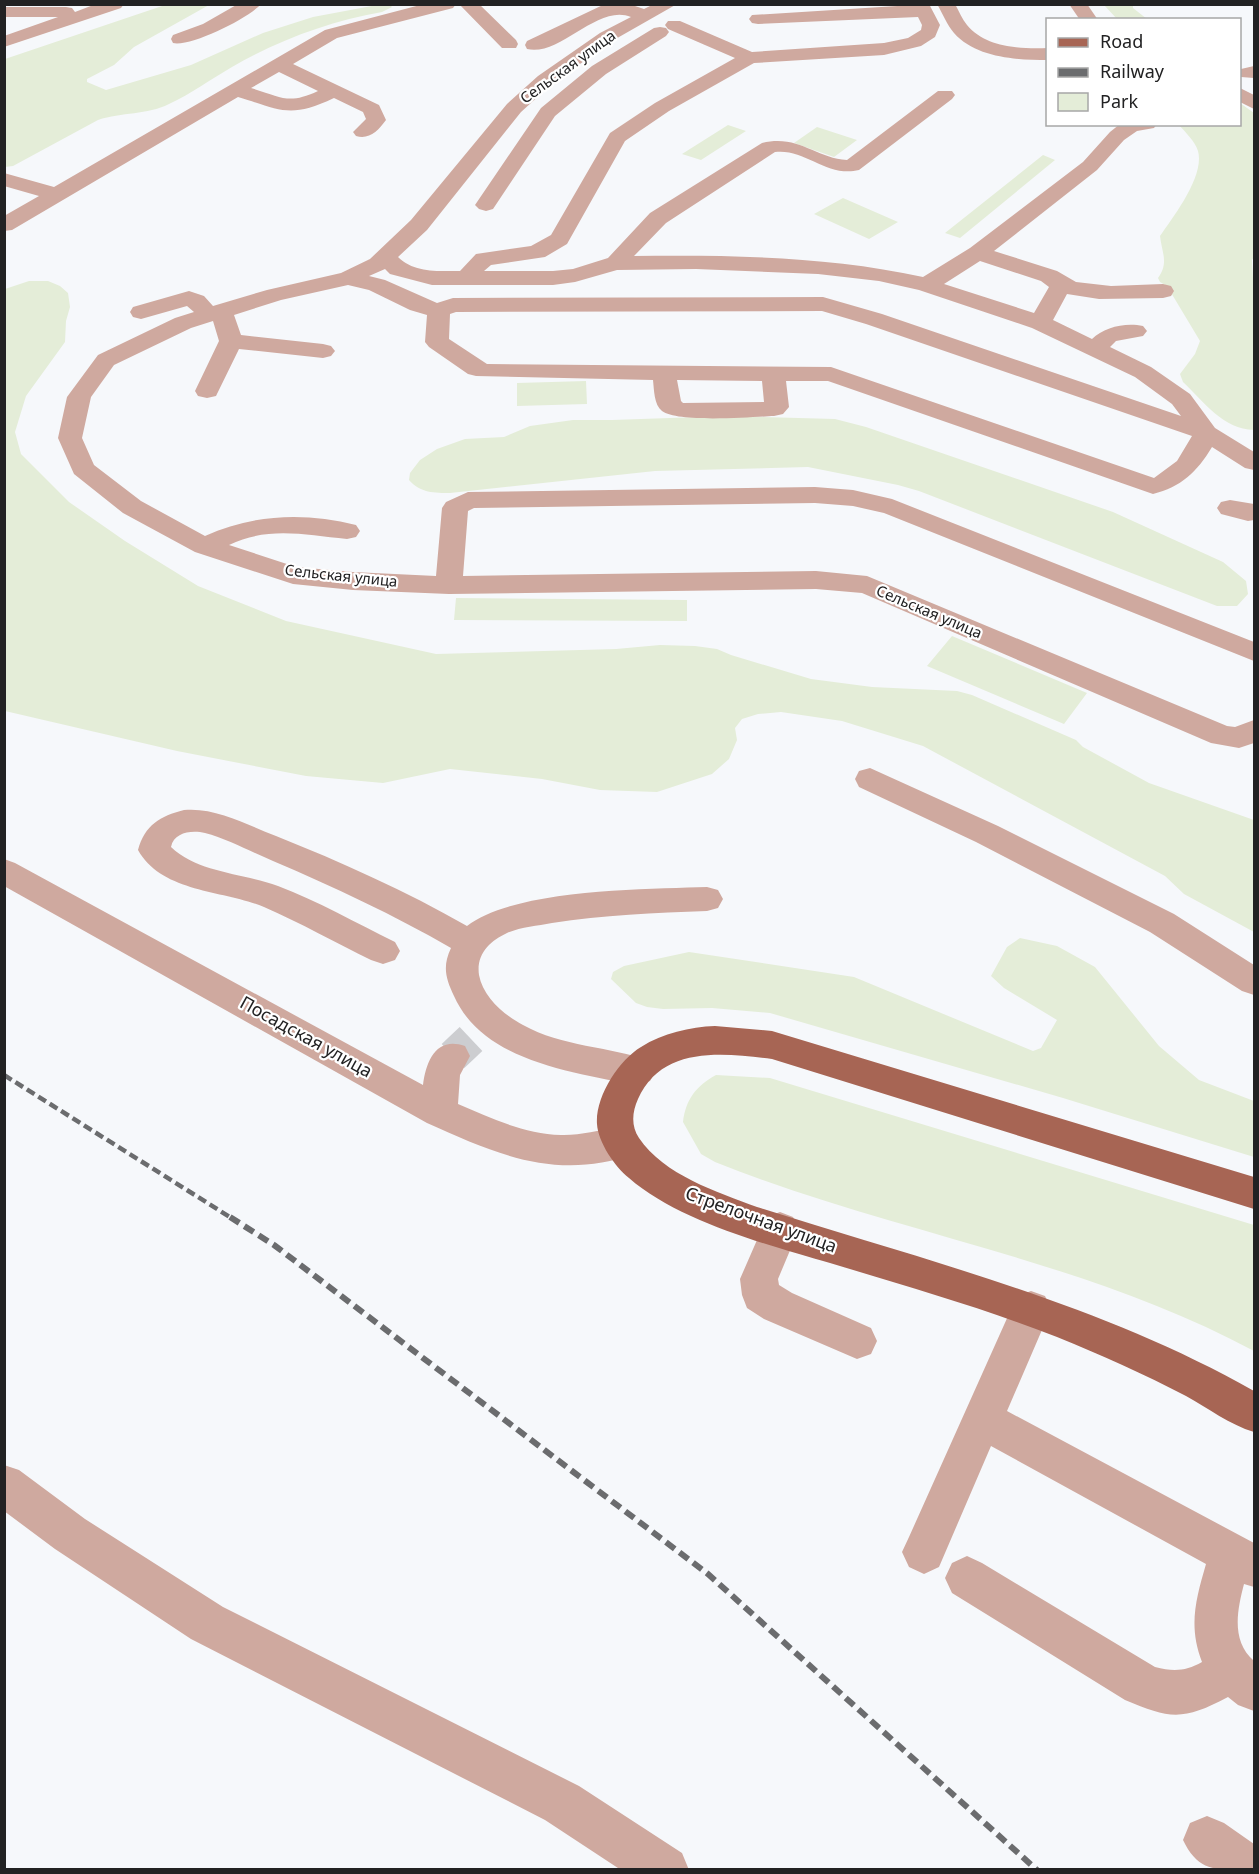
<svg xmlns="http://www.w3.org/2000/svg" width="1259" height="1874" viewBox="0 0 1259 1874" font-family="'Noto Sans',sans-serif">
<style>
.green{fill:#e4edd8}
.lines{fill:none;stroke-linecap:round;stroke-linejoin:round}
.minor-tunnel{stroke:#cccdd0;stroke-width:33;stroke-dasharray:33 16;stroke-linecap:butt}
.minor{fill:#cfa99f;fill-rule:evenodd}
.major{fill:#a76554;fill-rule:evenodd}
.rail-far1{stroke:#6b6c6e;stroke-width:4.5;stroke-dasharray:9 4.5;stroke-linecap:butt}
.rail{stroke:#6b6c6e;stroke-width:6;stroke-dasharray:11 6;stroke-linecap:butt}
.labels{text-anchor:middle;stroke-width:4.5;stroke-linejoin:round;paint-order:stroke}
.far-street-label{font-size:15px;fill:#222223;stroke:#fff}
.street-label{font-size:18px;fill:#222223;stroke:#fff}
</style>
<rect width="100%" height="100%" fill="#f6f8fb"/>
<!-- green -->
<path class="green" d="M168,4L209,5L134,47L114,65L87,79V82L106,90L191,65L263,33L313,17L377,5H390L392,7L382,12C330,21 279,40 232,67C211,79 191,94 169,104C147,115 122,112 98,120L13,166L5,167V59Z
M1104,5H1133V8L1147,19H1117Z
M1240,103L1254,113V257L1252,260L1254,295V430C1223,429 1204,402 1183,382L1180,374L1195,354L1200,341L1167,286L1160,282L1158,278C1169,263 1162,253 1160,236C1173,217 1205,176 1198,151C1195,141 1185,132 1179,125L1240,124Z
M728,125L746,131L701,160L682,154Z
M817,127L857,140L834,157L794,143Z
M1043,155L1055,160L960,238L945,233Z
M843,198L898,222L869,239L814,214Z
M29,281H48L60,286L68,293L70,307L66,321L65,342L26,396L15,432L21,454L69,502L125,541L198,586L286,621L436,654L616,649L660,645L695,646L717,649L731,655L811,679L872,687L957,691L972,695L1076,740L1083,747L1149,783L1254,820V932L1184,894L1165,876L923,746L842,721L781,712L758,714L742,719L735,728L737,740L729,759L712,774L657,792L600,790L542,779L450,769L383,783L306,776L177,751L5,711V289Z
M586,381L587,404L517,406V383Z
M728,416L835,419L866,427L1113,512L1223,562L1246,581L1248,594L1237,606H1217L919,491L898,485L808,467L655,471L450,493C435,493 420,493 409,480L410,473L420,460L437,449L465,439L504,437L530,426L573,420H612Z
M456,598L687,600V621L454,620Z
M952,636L1087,693L1064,724L927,666Z
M1020,938L1057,946L1095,967L1159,1046L1199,1080L1254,1101V1157L1063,1098L770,1013L712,1008L663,1009L647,1007L636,1003L611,979L613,972L624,966L689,952L854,977L1033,1051L1041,1048L1057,1020L1004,988L991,976L1007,947Z
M716,1075L770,1078L1254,1225V1351C1085,1260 893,1233 715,1162L701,1154L683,1122C686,1099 696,1086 716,1075Z"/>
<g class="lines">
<!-- minor-tunnel -->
<path class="minor-tunnel" d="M453,1056L471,1039"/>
<!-- minor -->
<path class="minor" d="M96,4H124L121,8L4,47V36L58,17H4V7H66L72,8L75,12Z
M238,4H261C249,18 191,47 173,43L171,39L173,35L203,24Z
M424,4H456L453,8L337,38L293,64L379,105L386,120C378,131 369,140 356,136L353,132L366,119L363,112L334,98C289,119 282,110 238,97L12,230L4,231V216L39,196L4,186V173L54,187L325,30ZM279,72L318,91C288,105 282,97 251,88Z
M459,4H479L516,40L518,44L516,48H502Z
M605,4H629L644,9L654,4H677L612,41L552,84L521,112L427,230L398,257C414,273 438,271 460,271L476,254L531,246L551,235L610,133L655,103L735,58L668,29L665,25L668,21H680L752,52L884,43L908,38L921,30L922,25L918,17L758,24L752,23L749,19L752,15L929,4L940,25L935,37L921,46L884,55L754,63L669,111L625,141L567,244L545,257L491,265L484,271H553L573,269L608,258L650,213L762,143C798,134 815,158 847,160L938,91H952L955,95L952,99L859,170C828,178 804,148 775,152L666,223L634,256C731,255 828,256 923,277L970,248L1083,162L1110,132L1120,124H1157L1154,128L1137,131L1124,140L1097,170L994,251L1057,271L1076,282L1111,286L1163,284L1171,286L1174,291L1171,296L1163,298L1099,299L1067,294L1053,320L1092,339C1104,327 1126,322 1143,326L1147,331L1143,336L1116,341L1110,347L1151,367L1190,394L1215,428L1254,452V470L1245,468L1212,447C1197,472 1181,487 1153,494L828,381H786L789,407L783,414L774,416C751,417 678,423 662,411C654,405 654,389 653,380L476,376L468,374L429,347L425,342L427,315L410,310L369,290L348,285L281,300L234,315L241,335L323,344L331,346L335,351L331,356L323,358L239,349L216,396L207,398L198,396L195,391L219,341L213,321L191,328L114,365L91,397L82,438L94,465L141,501L205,536C253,514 305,512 356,525L360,531L356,537L347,539C304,535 269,526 229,545L296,567L353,572L436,576L442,508L446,502L468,492L815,487L853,490L892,499L1254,642V661L884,513L853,506L815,503L474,508L468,511L463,576L816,571L867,576L1227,726L1235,727L1254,720V743L1239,748L1211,743L862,593L816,589L449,594L353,590L293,584L195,552L123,513L74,474L58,438L67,397L98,355L175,318L194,312L187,306L141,319L133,317L130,312L133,307L189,291L204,296L213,306L267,290L341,273L370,259L411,220L507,104L538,76L600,33L631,17C598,3 560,57 527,49L525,45L527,41ZM980,261L1041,281L1049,287L1034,313L944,284ZM385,269L390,274L432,285H553L575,282L617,270L696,269L818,274L879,281L919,290L1032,328L1135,377L1172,404L1181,416L882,314L823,297L453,298L437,303L385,280L369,276ZM822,311L866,324L1192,436L1177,461L1154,478L831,367L487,364L449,339L450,314L456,312ZM677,380L762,381L764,402L683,403L681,401Z
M937,4H955C959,11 962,19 967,25C986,48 1021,49 1048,48V60C1017,60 976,58 954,33C947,25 943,14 937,4Z
M1069,4H1087L1098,20H1080Z
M660,27L666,28L669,32L666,36L606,74L555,116L493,209L486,211L479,209L475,205L541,108L592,66L654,28Z
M1254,66V78L1241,77L1240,74L1241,69Z
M1240,88L1254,95V109L1240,102Z
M1230,500L1254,504V520L1248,521L1221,514L1217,508L1221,502Z
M870,768L998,826L1174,914L1254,965V995L1242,991L1150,932L976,842L859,787L855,779L859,771Z
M184,810C216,807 247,825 276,836C341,862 406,891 467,926C514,889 647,889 707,887L718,890L723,899L718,908L707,911C655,913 603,915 552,923C537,926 521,927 507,933C490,941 476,954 479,975C483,997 504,1015 523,1025C562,1047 609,1046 650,1061L656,1071L650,1081L638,1086C575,1072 484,1063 454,996C446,979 442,967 451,948C394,915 334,887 273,861C251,852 228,839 205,833C192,830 174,832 171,847C198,873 243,873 278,886C318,901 356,923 395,942L400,951L395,960L383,964L371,960C336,943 301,923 264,907C224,890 162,893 138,850C145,825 160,816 184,810Z
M4,859L15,863L423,1085C426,1060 437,1036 465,1046L470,1056L460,1075L458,1104C491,1118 524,1134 561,1135C586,1136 611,1124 635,1132L640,1143L635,1154C557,1181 498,1155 427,1123L4,886Z
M780,1212L793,1217L799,1229L778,1279L779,1285L792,1293L871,1328L877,1341L871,1354L857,1359L764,1319L747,1308L742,1295L740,1279L767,1217Z
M1031,1291L1045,1296L1051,1309L1007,1411L1254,1543V1587L1244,1584C1237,1611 1231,1641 1254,1661V1711L1238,1705L1228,1697C1183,1721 1170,1719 1125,1700L952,1593L945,1578L952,1563L967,1556L982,1563L1155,1667C1174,1672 1186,1671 1202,1662C1188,1626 1196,1599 1206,1564L991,1446L939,1567L924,1574L909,1567L902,1552L909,1537L1017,1296Z
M4,1465L19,1470L85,1519L223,1607L579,1786L682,1853L689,1870H621L545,1820L191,1639L55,1549L4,1511Z
M1207,1816L1224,1823L1254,1844V1870C1220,1870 1199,1874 1183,1840L1190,1823Z"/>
<!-- major -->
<path class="major" d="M715,1026L772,1031L1254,1177V1209L772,1059C724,1053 662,1045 638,1099C632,1112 631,1126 639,1138C664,1175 717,1192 757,1207C926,1261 1099,1303 1254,1391V1432C1230,1425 1208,1408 1186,1396C1144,1374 1101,1355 1057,1337C983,1308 906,1286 830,1263C768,1245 678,1221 629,1178C615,1167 598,1142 597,1124C595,1097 619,1060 641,1047C663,1033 690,1027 715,1026Z"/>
<!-- rail-far1 -->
<path class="rail-far1" d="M4,1075L233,1219"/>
<!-- rail -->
<path class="rail" d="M230,1217L274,1245L708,1574L1037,1870"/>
</g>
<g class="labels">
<!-- far-street labels -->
<g class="far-street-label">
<text transform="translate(568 67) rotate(-36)" y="5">Сельская улица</text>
<text transform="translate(341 576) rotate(6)" y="5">Сельская улица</text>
<text transform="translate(929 612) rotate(23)" y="5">Сельская улица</text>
</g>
<!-- street labels -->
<g class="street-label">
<text transform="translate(306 1037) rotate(29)" y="6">Посадская улица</text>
<text transform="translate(761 1220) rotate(20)" y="6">Стрелочная улица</text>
</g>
</g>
<!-- border -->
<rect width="1259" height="1874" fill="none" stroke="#222223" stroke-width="12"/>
<!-- legend -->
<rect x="1046" y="18" width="195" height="108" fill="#ffffff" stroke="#a7a7a7" stroke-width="1.5"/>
<rect x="1058" y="38" width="30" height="9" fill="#a76554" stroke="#a7a7a7" stroke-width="1.5"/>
<text x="1100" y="48" font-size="18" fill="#222223">Road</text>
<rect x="1058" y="68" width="30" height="9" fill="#6b6c6e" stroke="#a7a7a7" stroke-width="1.5"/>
<text x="1100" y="78" font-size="18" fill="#222223">Railway</text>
<rect x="1058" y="93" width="30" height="18" fill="#e4edd8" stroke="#a7a7a7" stroke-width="1.5"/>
<text x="1100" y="108" font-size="18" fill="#222223">Park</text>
</svg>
